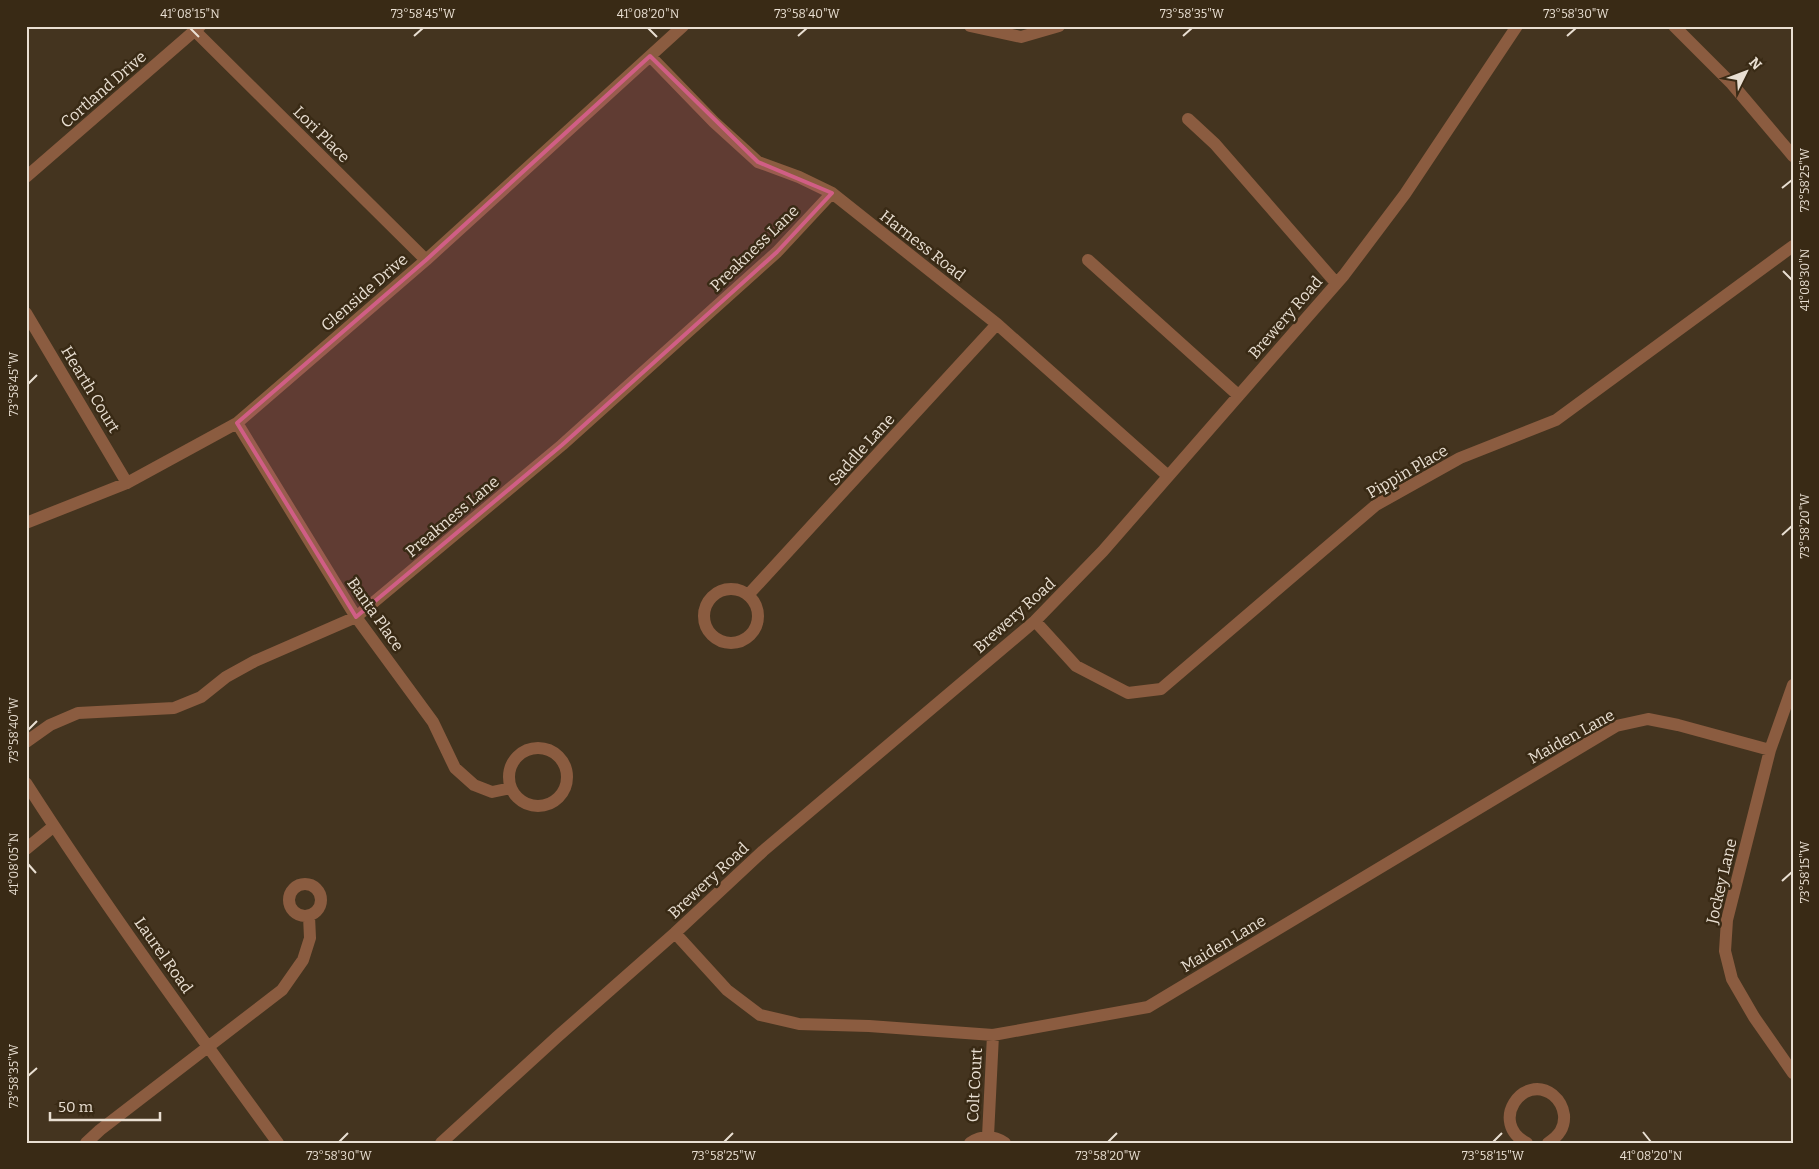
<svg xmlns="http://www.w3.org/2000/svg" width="1819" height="1169" viewBox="0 0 1819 1169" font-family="Bitter,serif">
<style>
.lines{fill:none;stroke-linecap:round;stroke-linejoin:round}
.minor{stroke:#8b5c40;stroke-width:12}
.marked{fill:#d05e85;fill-opacity:0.2;stroke:#d05e85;stroke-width:4;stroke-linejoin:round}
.ticks{fill:none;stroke:#e9dfd2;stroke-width:2}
.labels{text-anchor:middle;stroke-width:5;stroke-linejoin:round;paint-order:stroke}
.street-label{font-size:16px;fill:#e9dfd2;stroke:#392a15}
.neatline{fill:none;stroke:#e9dfd2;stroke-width:2}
.ticks-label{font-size:12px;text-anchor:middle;fill:#e9dfd2}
</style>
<rect width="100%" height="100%" fill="#44341f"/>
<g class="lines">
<!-- minor -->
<path class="minor" d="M970,26L1021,37L1059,26
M1674,26L1732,84L1793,156
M195,31L426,260
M650,56L714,122L758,162L799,177L832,193L997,324L1168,476
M1188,119L1215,144L1336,283
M26,177L200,26
M1088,260L1238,395
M26,313L127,483
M237,423L356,617L433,722L455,768L474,785L492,792L511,788
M26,523L127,483L237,423L426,260L683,26
M704 616a27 27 0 1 1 54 0a27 27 0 1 1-54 0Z
M748,595L997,324
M1035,621L1076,666L1128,693L1161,689L1376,505L1460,458L1556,420L1793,246
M1793,685L1770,750L1727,920L1725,951L1732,979L1754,1017L1793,1073
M26,742L50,725L78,713L174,708L201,697L226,677L255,661L356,617L562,445L777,252L832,193
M509 777a29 29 0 1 1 58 0a29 29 0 1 1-58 0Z
M26,783C105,906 192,1025 278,1143
M26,849L54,826
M289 900a16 16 0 1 1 32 0a16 16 0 1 1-32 0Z
M675,933L727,990L760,1015L799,1024L869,1026L993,1035L1148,1007L1616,726L1648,719L1678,725L1770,750
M988,1136L993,1035
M86,1143L100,1130L282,990L303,960L310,938L309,916
M441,1143L557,1037L675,933L763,851L1035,621L1103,551L1344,275L1405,194L1517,26
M970,1143C982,1135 993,1135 1005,1143
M1527,1143C1488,1123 1523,1072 1553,1095C1559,1100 1563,1107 1564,1115C1565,1128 1559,1136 1548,1143"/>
</g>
<!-- marked area -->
<path class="marked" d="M650,56L758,162L832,193L777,252L562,445L356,617L237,423L426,260Z"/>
<!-- ticks -->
<path class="ticks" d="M190,28L199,37M648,28L657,37M414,36L423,28M798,36L807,28M1183,36L1192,28M1567,36L1576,28M1782,188L1792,180M1783,271L1792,280M28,384L37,375M1782,535L1792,526M28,730L37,721M28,864L36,873M1782,881L1792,872M28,1076L37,1068M1643,1132L1651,1142M339,1142L348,1133M724,1142L733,1133M1108,1142L1117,1133M1493,1142L1502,1133"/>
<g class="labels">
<!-- street labels -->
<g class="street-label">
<text transform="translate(103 89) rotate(-41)" y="6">Cortland Drive</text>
<text transform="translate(322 134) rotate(45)" y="6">Lori Place</text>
<text transform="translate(923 245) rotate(38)" y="6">Harness Road</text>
<text transform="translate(754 248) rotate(-44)" y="6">Preakness Lane</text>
<text transform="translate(364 292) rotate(-41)" y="6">Glenside Drive</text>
<text transform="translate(1285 317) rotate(-49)" y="6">Brewery Road</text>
<text transform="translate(91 389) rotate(59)" y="6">Hearth Court</text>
<text transform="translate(861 449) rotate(-48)" y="6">Saddle Lane</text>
<text transform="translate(1407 471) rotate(-30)" y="6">Pippin Place</text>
<text transform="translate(452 516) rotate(-40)" y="6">Preakness Lane</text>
<text transform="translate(376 614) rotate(55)" y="6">Banta Place</text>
<text transform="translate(1014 615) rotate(-42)" y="6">Brewery Road</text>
<text transform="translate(1571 736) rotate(-29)" y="6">Maiden Lane</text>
<text transform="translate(708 880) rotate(-43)" y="6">Brewery Road</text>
<text transform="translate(1721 881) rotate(-77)" y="6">Jockey Lane</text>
<text transform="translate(1223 943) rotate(-31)" y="6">Maiden Lane</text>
<text transform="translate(164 955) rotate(55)" y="6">Laurel Road</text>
<text transform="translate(974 1085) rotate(-87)" y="6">Colt Court</text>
</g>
</g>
<!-- border -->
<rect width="1819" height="1169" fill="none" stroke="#392a15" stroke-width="55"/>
<!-- north arrow -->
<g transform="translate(1746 72) rotate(48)" stroke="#392a15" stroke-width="4" paint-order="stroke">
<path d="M0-4L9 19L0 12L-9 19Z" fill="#e9dfd2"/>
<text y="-8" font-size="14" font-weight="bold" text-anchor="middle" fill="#e9dfd2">N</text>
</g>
<!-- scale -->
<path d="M50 1112v8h110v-8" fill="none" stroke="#e9dfd2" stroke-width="2.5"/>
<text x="58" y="1112" font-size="15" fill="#e9dfd2" stroke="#392a15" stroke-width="4" paint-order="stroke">50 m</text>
<rect x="28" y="28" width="1764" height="1114" class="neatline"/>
<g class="ticks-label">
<text x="190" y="18">41°08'15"N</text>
<text x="423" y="18">73°58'45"W</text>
<text x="648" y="18">41°08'20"N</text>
<text x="807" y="18">73°58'40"W</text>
<text x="1192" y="18">73°58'35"W</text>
<text x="1576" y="18">73°58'30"W</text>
<text transform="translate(1805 180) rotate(-90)" y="4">73°58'25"W</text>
<text transform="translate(1805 280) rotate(-90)" y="4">41°08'30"N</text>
<text transform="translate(14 384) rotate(-90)" y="4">73°58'45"W</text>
<text transform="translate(1805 526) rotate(-90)" y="4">73°58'20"W</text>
<text transform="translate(14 730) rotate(-90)" y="4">73°58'40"W</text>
<text transform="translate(14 864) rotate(-90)" y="4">41°08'05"N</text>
<text transform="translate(1805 872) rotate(-90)" y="4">73°58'15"W</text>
<text transform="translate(14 1076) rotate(-90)" y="4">73°58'35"W</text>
<text x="339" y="1160">73°58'30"W</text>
<text x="724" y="1160">73°58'25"W</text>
<text x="1108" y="1160">73°58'20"W</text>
<text x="1493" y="1160">73°58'15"W</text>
<text x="1651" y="1160">41°08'20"N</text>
</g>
</svg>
